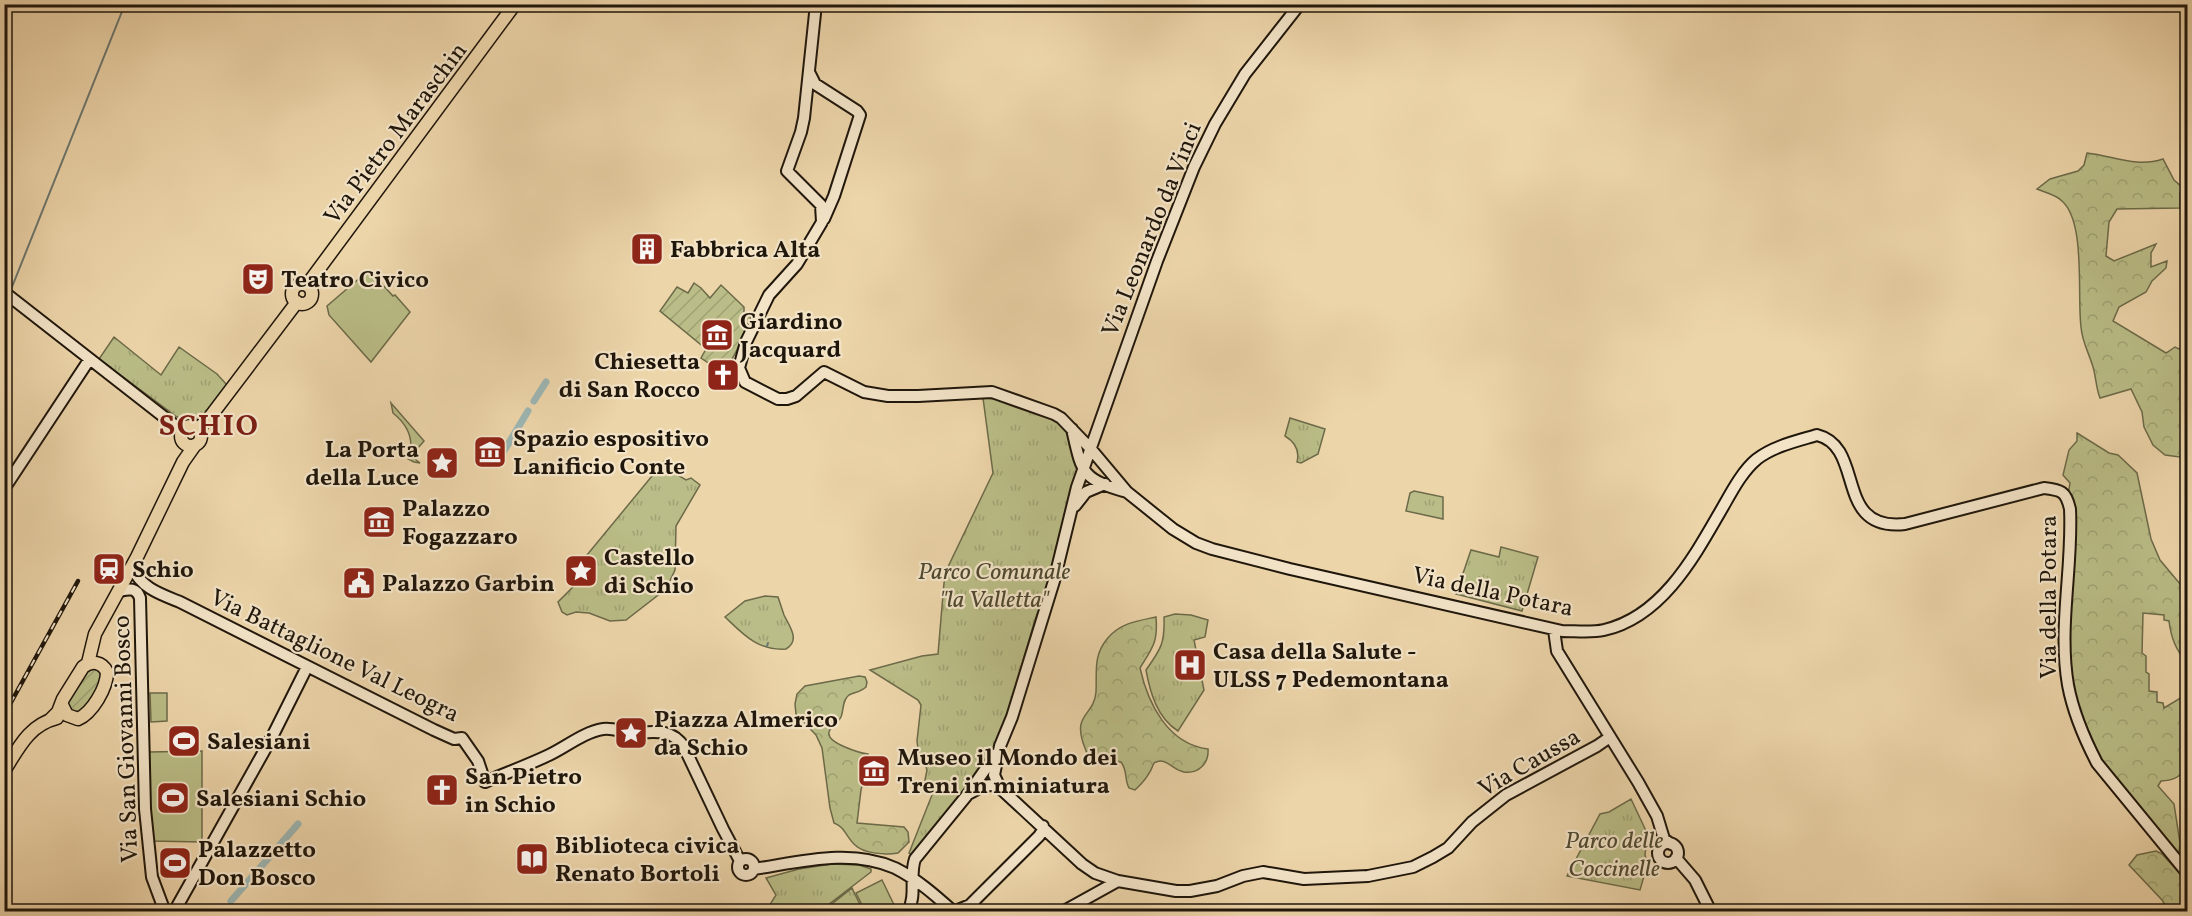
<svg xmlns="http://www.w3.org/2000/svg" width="2192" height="916" viewBox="0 0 2192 916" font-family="Vollkorn,serif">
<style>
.grass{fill:#babd87;stroke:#6c6a49;stroke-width:1.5}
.forest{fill:url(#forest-crowns);stroke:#6c6a49;stroke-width:1.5}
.park{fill:url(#park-tufts);stroke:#6c6a49;stroke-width:1.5}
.garden{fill:url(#garden-furrows);stroke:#6c6a49;stroke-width:1.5}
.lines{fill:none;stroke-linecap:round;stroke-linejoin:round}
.stream{stroke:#6b7670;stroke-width:2}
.canal{stroke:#9db6b3;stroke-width:7}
.secondary-casing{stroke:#1f160b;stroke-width:14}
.primary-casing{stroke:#1f160b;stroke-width:15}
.secondary{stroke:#f3e4c8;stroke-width:10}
.primary{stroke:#edd5aa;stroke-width:12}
.rail-casing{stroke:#1f160b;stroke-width:4.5}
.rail{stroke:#f3e4c8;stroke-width:2;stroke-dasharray:7;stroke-linecap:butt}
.labels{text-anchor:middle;stroke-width:4.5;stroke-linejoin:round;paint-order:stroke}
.street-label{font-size:24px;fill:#1f160b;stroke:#f3e4c8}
.poi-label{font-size:24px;font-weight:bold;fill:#1f160b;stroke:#f3e4c8;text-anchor:start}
.park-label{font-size:24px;font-style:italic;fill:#4e4830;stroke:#f3e4c8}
.district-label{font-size:30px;font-weight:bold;letter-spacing:1.5px;fill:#7a1f14;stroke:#f3e4c8}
</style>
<defs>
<pattern id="forest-crowns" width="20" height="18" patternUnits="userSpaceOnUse" patternTransform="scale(1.5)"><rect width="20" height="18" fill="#babd87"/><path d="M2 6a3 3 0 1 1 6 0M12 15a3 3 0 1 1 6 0" fill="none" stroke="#9fa273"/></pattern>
<pattern id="park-tufts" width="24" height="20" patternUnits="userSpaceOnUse" patternTransform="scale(1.5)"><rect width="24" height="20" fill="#babd87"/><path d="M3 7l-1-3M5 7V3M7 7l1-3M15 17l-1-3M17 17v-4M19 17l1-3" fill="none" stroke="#9fa273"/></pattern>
<pattern id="garden-furrows" width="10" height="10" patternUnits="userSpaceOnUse" patternTransform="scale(1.5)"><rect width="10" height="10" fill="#babd87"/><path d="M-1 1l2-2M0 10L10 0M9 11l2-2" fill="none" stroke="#9fa273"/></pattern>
</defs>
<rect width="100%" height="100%" fill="#edd5aa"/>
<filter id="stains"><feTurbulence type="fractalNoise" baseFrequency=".00333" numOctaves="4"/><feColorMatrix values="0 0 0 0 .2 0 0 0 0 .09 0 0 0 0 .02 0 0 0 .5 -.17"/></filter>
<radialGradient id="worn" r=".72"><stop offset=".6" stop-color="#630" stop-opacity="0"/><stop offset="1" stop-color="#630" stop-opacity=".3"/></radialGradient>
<!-- grass -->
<path class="grass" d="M369,270L393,296L395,295L410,312L371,362L329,315L327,306Z
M391,403L424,441L411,456L420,463L414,462L408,459C415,441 409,426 393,413Z
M150,693H167V721L151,722Z
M169,732H198L199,750H170Z
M202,751V842L151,841L149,752Z
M882,880L897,911H865L856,893Z"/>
<!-- forest -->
<path class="forest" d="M2087,153C2114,156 2136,168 2163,159L2174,180L2182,187L2180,193V208L2117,209L2109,222L2106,256L2114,261L2156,244L2151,253V267L2167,261L2166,268L2152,281L2146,292L2119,307L2113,321L2166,353L2175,347L2179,349L2187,344V458L2165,455L2153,445L2144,427L2142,412L2131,389L2100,398C2096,388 2096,377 2093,367C2089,353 2082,342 2081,327C2077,296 2086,222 2062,201C2057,195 2044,192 2037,189L2050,179L2078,171L2084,165Z
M2077,433L2109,453L2118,455L2137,473L2151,539L2160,560L2181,585L2187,610V663C2176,650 2171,638 2169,621L2164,620V615L2143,613L2142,653L2146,656V672L2149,674V691L2157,692V702L2163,703L2164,708L2187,694C2187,707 2185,719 2185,732C2185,759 2192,780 2161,781L2158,786L2174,804L2180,843L2178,859L2114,784L2079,723L2069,664L2068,495L2070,483L2063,475L2069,450L2077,441Z
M1156,617C1158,642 1153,647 1140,668C1148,704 1168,744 1208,749C1209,763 1199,774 1184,772C1172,770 1166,756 1154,763C1150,774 1144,782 1135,790L1129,788C1124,779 1128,771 1121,762C1113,761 1101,767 1094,764C1089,760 1087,753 1085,748C1071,713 1094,717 1096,692C1097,672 1093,656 1107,639C1120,623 1137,621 1156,617Z
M859,676L865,677L867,682L866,687C861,692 855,692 849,695C842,700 844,710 841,717C838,723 830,727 829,732C826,743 860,753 868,754L869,761L861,790L857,823L904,827L908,832L909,842L898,853C886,855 864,854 855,845C847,838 844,826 834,823L830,808L822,748L816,735L796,714L795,704L797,694L805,686Z
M2156,851L2162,854L2187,881V911H2169L2162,900L2129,865L2137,855Z"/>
<!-- park -->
<path class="park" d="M114,337L161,375L179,347L217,374L227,385C214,404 203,427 177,417L99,359Z
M983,398L1011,400L1055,418L1070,431L1077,463L1075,484L1053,568L1034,623L999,743L959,799L914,855L909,853L932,795L924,785L927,770L925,764L919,756L917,741L921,705L918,700L870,670L922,656L938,654L944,583L947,569L993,473Z
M1290,418L1325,429L1318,454L1301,463L1297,462C1300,450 1295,442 1285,436Z
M666,459L676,465L674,473L686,480L691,478L700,485L676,526L675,570L666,589L626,620L610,621L589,613L576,612L567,615L562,612L558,602L596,564L587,555Z
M1414,491L1443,497V519L1406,511L1410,493Z
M1501,547L1538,557L1522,611L1456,594L1471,550L1499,557Z
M765,596L778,597C780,603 782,609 784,615C789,626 801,640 786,649C758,651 744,635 725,617L745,601Z
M1175,614L1191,615L1208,620L1205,637L1194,640L1204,690L1178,731C1157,718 1150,692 1146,670C1161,649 1165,643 1164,617Z
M1631,799L1648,835L1645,854L1647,866L1640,890L1567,876L1600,814L1609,812Z
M832,864L859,865L871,869V872L820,911H766L776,895L766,878L799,869Z
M852,888L863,911H823Z"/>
<!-- garden -->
<path class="garden" d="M694,283L701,288L710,298L721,285L744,307V313L753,319L729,365H721L719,370L701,358L706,349L660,311L677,287L688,293Z
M91,669H95L101,672C103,685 89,708 77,715L68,708V703L87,672Z"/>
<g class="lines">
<!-- stream -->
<path class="stream" d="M10,292L125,4
M4,306L7,300
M767,646L768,643"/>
<!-- canal -->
<path class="canal" d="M534,401L546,382
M498,461L528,411
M231,901L298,824"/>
<defs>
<path id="secondary" d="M816,4L804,118L801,132L787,171L821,205L822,222L797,264L769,295L746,342L739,368L745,382L778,399H787L796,396L824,372L864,392L888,396H918L992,392L1054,414L1061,418L1090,448L1127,492L1173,529L1196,543L1212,549L1290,569L1562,631C1576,631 1591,633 1604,630C1661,617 1693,559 1720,512C1730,495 1741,472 1757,459C1774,446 1797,441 1817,435C1866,447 1833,532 1905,524L2044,488C2061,490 2066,491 2070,509C2073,567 2058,627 2068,685C2073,712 2084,738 2097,763L2188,874
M810,74L815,84L857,111L860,115L834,196L824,219
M4,292L182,431
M1072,429C1082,473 1081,479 1127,492
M4,489L89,360
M1075,506L1086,492L1105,484
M132,567C141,588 160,594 180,602L434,730L454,739L462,738L478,761L485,782C506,773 528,765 549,755C566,747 584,732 603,729C614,727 624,734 635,733C654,732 672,728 684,747L723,829L740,861
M119,591C129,589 136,587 140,598L145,809L152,877L165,912
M1554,630L1557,651L1638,782L1657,816L1664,839L1671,844
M1000,788L994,775L1000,746L1012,717L1054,581L1077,487L1157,261L1194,167L1215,124L1245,74L1300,4
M970,791L996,754
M1658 853a10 10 0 1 1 20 0a10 10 0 1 1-20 0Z
M1676,858L1695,880L1711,912
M738 867a8 8 0 1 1 16 0a8 8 0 1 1-16 0Z
M754,869C800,862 851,848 895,868C917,879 936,896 954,912
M174,912L272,737L307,667
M908,912C917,894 909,876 915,859L968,794L983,786L992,785L1000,788L1082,864L1095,873L1118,881L1176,891H1190L1217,886L1243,876L1263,872L1304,879L1368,876L1413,867L1433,857L1448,848L1472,822L1506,795L1597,746L1610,737
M953,912L970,905L1039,836L1043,830V826
M1062,912L1118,881"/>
<path id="primary" d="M292 294a10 10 0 1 1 20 0a10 10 0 1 1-20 0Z
M307,285L515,4
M181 436a10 10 0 1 1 20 0a10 10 0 1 1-20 0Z
M198,429L210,417L297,302
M88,663L95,634L137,557L183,462L195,445
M50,720L58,712L63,699L83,667C92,660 102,662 107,672C107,688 92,713 78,719L67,715L62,705
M4,771C19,747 29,725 57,718"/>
</defs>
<!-- secondary casing -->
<use href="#secondary" class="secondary-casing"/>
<!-- primary casing -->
<use href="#primary" class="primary-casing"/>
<!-- secondary -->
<use href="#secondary" class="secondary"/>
<!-- primary -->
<use href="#primary" class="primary"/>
<defs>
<path id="rail" d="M4,715L78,581"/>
</defs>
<!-- rail casing -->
<use href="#rail" class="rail-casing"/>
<!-- rail -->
<use href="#rail" class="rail"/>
</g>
<!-- icons -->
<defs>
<symbol id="building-square" viewBox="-11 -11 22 22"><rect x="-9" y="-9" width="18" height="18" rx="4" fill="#8f2418" stroke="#f3e4c8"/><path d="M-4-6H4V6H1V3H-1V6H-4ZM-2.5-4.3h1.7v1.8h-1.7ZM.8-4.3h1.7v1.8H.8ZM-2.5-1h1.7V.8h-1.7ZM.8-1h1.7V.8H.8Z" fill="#fff"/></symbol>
<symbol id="theatre-square" viewBox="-11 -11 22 22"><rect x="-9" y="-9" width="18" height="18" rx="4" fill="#8f2418" stroke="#f3e4c8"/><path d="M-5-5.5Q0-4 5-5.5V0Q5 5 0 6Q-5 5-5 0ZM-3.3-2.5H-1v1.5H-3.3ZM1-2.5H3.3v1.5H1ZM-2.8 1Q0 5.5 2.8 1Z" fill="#fff"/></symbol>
<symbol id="museum-square" viewBox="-11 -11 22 22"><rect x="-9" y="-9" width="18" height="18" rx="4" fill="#8f2418" stroke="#f3e4c8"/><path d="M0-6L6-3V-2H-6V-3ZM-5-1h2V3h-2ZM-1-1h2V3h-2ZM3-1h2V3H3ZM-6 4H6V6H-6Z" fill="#fff"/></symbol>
<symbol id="church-square" viewBox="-11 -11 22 22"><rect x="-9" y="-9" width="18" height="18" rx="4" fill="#8f2418" stroke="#f3e4c8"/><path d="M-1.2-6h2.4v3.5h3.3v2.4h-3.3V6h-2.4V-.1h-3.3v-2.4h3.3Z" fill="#fff"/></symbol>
<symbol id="sight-square" viewBox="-11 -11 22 22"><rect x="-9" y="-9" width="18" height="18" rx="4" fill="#8f2418" stroke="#f3e4c8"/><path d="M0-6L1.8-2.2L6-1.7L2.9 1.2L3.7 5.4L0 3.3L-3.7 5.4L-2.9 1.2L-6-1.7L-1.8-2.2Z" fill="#fff"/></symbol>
<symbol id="station-square" viewBox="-11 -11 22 22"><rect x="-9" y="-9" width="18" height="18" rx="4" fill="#8f2418" stroke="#f3e4c8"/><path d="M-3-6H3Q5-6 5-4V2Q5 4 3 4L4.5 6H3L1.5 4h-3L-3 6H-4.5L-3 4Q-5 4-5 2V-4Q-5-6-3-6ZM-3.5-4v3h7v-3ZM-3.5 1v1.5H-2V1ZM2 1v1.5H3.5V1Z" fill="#fff"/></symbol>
<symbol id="civic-square" viewBox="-11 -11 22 22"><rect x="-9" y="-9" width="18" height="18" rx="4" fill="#8f2418" stroke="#f3e4c8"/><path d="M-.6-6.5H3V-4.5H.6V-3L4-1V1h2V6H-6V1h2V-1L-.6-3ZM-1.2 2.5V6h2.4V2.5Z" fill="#fff"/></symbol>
<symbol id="hospital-square" viewBox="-11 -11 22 22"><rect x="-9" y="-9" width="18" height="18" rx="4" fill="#8f2418" stroke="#f3e4c8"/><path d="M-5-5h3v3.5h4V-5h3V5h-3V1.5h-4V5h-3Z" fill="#fff"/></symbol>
<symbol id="stadium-square" viewBox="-11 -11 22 22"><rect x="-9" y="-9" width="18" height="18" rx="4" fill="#8f2418" stroke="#f3e4c8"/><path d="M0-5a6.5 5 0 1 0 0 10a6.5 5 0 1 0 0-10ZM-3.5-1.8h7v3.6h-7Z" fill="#fff"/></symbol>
<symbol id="library-square" viewBox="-11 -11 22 22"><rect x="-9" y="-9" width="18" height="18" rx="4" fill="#8f2418" stroke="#f3e4c8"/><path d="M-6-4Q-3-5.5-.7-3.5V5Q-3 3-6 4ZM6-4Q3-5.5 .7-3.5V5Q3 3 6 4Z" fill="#fff"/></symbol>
</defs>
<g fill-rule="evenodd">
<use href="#building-square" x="628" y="230" width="38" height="38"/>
<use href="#theatre-square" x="239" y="260" width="38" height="38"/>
<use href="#museum-square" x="698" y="316" width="38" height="38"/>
<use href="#church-square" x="704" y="356" width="38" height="38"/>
<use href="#museum-square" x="471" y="433" width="38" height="38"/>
<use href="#sight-square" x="423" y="444" width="38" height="38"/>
<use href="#museum-square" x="360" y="503" width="38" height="38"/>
<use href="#station-square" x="90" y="550" width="38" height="38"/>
<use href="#sight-square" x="562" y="552" width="38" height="38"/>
<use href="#civic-square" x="340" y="564" width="38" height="38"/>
<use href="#hospital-square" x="1171" y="646" width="38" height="38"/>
<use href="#sight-square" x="612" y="714" width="38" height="38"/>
<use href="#stadium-square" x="165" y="722" width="38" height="38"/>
<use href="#museum-square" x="855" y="752" width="38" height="38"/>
<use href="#church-square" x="423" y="771" width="38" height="38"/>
<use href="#stadium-square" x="154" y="779" width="38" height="38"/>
<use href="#library-square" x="513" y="840" width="38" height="38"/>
<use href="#stadium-square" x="156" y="844" width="38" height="38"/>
</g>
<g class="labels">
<!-- street labels -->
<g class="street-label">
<text transform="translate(395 133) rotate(-53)" y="8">Via Pietro Maraschin</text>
<text transform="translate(1151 229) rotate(-68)" y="8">Via Leonardo da Vinci</text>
<text transform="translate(1493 591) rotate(12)" y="8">Via della Potara</text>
<text transform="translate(2048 597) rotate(-90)" y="8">Via della Potara</text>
<text transform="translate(335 655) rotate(26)" y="8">Via Battaglione Val Leogra</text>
<text transform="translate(125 739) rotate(-92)" y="8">Via San Giovanni Bosco</text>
<text transform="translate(1529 762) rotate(-30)" y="8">Via Caussa</text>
</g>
<!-- poi labels -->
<g class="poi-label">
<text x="670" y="257">Fabbrica Alta</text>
<text x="281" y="287">Teatro Civico</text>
<text x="740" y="329">Giardino<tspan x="740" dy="28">Jacquard</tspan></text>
<text x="700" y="369" text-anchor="end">Chiesetta<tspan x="700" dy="28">di San Rocco</tspan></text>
<text x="513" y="446">Spazio espositivo<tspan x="513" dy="28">Lanificio Conte</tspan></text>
<text x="419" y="457" text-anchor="end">La Porta<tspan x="419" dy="28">della Luce</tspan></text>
<text x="402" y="516">Palazzo<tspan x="402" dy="28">Fogazzaro</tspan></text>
<text x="604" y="565">Castello<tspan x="604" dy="28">di Schio</tspan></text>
<text x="132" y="577">Schio</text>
<text x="382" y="591">Palazzo Garbin</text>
<text x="1213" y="659">Casa della Salute -<tspan x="1213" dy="28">ULSS 7 Pedemontana</tspan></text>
<text x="654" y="727">Piazza Almerico<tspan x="654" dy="28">da Schio</tspan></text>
<text x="207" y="749">Salesiani</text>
<text x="897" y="765">Museo il Mondo dei<tspan x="897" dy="28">Treni in miniatura</tspan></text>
<text x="465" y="784">San Pietro<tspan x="465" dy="28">in Schio</tspan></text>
<text x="196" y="806">Salesiani Schio</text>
<text x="555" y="853">Biblioteca civica<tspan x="555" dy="28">Renato Bortoli</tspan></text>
<text x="198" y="857">Palazzetto<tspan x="198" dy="28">Don Bosco</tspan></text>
</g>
<!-- park labels -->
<g class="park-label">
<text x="994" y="579">Parco Comunale<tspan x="994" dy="28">"la Valletta"</tspan></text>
<text x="1614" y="848">Parco delle<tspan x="1614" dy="28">Coccinelle</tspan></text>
</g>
<!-- district labels -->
<g class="district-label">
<text x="209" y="435">SCHIO</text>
</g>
</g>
<!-- margin -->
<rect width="2192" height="916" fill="none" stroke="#edd5aa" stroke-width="24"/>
<rect x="6" y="6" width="2180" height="904" fill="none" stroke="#1f160b" stroke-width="3"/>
<rect x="12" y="12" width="2168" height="892" fill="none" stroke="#1f160b" stroke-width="1.5"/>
<rect width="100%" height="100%" filter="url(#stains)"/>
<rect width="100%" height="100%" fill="url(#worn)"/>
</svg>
